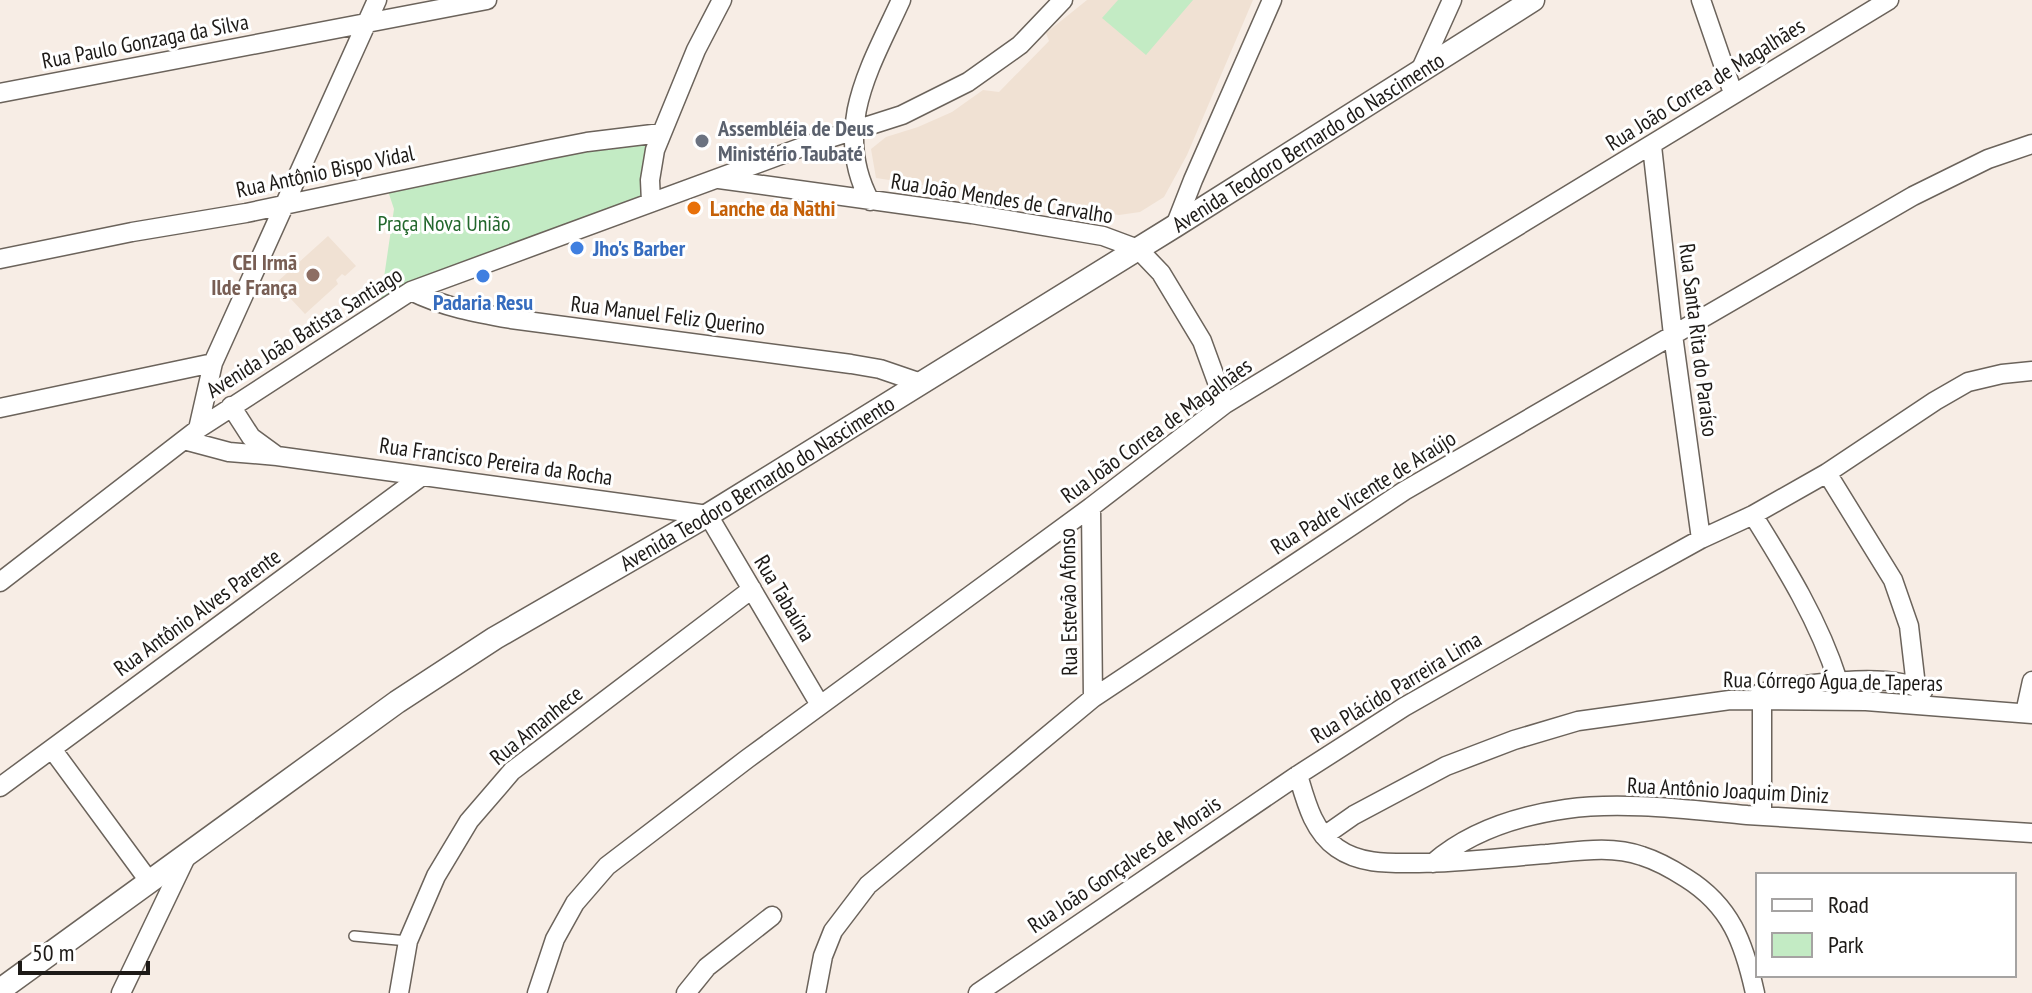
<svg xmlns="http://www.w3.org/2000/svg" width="2032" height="993" viewBox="0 0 2032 993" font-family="'PT Sans Narrow',sans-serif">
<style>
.built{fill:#f0e1d3}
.green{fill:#c3ebc4}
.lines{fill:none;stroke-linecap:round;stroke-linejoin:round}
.service-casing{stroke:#6b635b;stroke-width:12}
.minor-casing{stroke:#6b635b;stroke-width:21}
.tertiary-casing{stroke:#6b635b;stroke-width:25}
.service{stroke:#fff;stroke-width:9}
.minor{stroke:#fff;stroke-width:18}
.tertiary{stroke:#fff;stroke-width:22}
.worship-dot{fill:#6b7280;stroke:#fff;stroke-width:3}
.food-dot{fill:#e8710a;stroke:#fff;stroke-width:3}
.shop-dot{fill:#3f7fe0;stroke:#fff;stroke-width:3}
.education-dot{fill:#8d6e63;stroke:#fff;stroke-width:3}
.labels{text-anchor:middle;stroke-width:6;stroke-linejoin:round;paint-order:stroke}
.street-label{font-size:22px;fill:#1d1a17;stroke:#fff}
.worship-label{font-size:22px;font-weight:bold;fill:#5b616d;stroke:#fff;text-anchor:start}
.food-label{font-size:22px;font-weight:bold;fill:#c56008;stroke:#fff;text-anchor:start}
.park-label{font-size:22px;fill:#22672c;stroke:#fff}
.shop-label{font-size:22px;font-weight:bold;fill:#366cbe;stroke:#fff;text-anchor:start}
.education-label{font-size:22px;font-weight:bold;fill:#785e54;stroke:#fff;text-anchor:end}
</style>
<rect width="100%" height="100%" fill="#f7ede5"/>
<!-- built -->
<path class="built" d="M1087,0H1253L1187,155L1164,197L1140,212L1119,215L876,178L871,149L886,137L918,127L952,112L983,90L999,92L1049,41L1046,33Z
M328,236L356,266L345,276L342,274L336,280L338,284L305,314L276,283Z"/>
<!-- green -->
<path class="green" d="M1118,0H1193L1146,55L1102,18Z
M659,134L647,201L380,305L394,209L385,182Z"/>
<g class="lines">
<defs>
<path id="service" d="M354,936L408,941"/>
<path id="minor" d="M1701,0L1733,93
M1420,71L1452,0
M0,93L487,0
M1652,146L1673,335L1701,539
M719,179L972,214L1103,236L1138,249L1161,273L1202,341L1225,404
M870,201C831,128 871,66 901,0
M651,202L650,180L655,150L696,50L722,0
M1175,226L1193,180L1272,0
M0,259L132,232L246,213L546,150L587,142L661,133
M411,291C443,307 477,313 511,319L851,364L880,369L921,383
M231,406L251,437L277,456
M0,408L213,363
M198,429L213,363L377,0
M184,440L229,452L277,456L708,515L820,705
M1827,473L1893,580L1909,626L1916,686
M1091,507L1093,698
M1753,515C1786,568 1819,621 1838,681
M0,582L198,429L411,291L805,146L902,115L968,82L1020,45L1063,0
M1760,693C1796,685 1892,670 1923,691
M1762,701V816
M2025,713L2032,681
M52,749L149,881
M1298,775C1306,802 1313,831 1337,848C1361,865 1391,863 1419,863C1461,863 1504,857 1546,854C1578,851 1612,845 1642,856C1658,861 1672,869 1686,878C1731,906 1744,943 1755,993
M0,787L422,476
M1324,836L1354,815L1446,766L1514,740L1578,721L1730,700L1866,701L2032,714
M1433,863C1470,831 1517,816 1566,809C1623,801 1690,810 1747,815C1842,821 1937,827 2032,833
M121,993L187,855
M399,993L408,941L436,876L469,821L512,771L752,589
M537,993L555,939L575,903L607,866L747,759L1091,507L1225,404L1889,0
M686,993L707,967L772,916
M816,993L823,956L833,931L868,885L1093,698L1404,491L1913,196L1988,159L2032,144
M978,993L1298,775L1404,707L1627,580L1701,539L1753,515L1827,473L1935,401L1968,382L2002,374L2032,371"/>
<g id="tertiary">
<path id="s1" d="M0,990L397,702L495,638L708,515L1175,226L1533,0"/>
</g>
</defs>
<!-- service casing -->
<use href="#service" class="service-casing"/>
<!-- minor casing -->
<use href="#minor" class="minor-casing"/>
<!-- tertiary casing -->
<use href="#tertiary" class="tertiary-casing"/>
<!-- service -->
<use href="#service" class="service"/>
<!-- minor -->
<use href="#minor" class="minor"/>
<!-- tertiary -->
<use href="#tertiary" class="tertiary"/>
</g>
<!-- markers -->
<circle class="worship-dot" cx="702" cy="141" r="8"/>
<circle class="food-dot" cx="694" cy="208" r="8"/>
<g class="shop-dot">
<circle cx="577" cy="248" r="8"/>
<circle cx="483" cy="276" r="8"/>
</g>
<circle class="education-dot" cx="313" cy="275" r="8"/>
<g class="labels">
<!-- street labels -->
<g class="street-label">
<text transform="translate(145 41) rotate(-11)" y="8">Rua Paulo Gonzaga da Silva</text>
<text transform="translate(1705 84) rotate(-32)" y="8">Rua João Correa de Magalhães</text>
<text dy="8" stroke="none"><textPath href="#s1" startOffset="1560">Avenida Teodoro Bernardo do Nascimento</textPath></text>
<text transform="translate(325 171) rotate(-12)" y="8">Rua Antônio Bispo Vidal</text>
<text transform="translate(1002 198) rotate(9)" y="8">Rua João Mendes de Carvalho</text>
<text transform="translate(668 315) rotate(7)" y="8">Rua Manuel Feliz Querino</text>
<text transform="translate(304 332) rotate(-32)" y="8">Avenida João Batista Santiago</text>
<text transform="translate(1699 340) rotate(83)" y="8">Rua Santa Rita do Paraíso</text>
<text transform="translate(1156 430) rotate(-36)" y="8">Rua João Correa de Magalhães</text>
<text transform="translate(496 461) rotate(8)" y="8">Rua Francisco Pereira da Rocha</text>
<text dy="8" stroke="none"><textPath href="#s1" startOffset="912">Avenida Teodoro Bernardo do Nascimento</textPath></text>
<text transform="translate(1363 492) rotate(-32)" y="8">Rua Padre Vicente de Araújo</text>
<text transform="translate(785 598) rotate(59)" y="8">Rua Tabaúna</text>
<text transform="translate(1068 602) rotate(-91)" y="8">Rua Estevão Afonso</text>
<text transform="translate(197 612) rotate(-36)" y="8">Rua Antônio Alves Parente</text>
<text transform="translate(1833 681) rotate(1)" y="8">Rua Córrego Água de Taperas</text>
<text transform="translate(1396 687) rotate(-31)" y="8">Rua Plácido Parreira Lima</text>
<text transform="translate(536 725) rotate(-39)" y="8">Rua Amanhece</text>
<text transform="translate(1728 790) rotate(3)" y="8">Rua Antônio Joaquim Diniz</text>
<text transform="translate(1124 864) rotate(-34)" y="8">Rua João Gonçalves de Morais</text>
</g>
<!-- worship labels -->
<g class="worship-label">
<text x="718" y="136">Assembléia de Deus<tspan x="718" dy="25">Ministério Taubaté</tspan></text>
</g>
<!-- food labels -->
<g class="food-label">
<text x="710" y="216">Lanche da Nathi</text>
</g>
<!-- park labels -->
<g class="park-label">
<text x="444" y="231">Praça Nova União</text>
</g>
<!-- shop labels -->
<g class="shop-label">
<text x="593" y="256">Jho's Barber</text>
<text x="483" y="310" text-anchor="middle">Padaria Resu</text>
</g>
<!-- education labels -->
<g class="education-label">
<text x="297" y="270">CEI Irmã<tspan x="297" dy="25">Ilde França</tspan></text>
</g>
</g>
<!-- legend -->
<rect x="1756" y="873" width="260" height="104" fill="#ffffff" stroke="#a5a3a2" stroke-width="2"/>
<rect x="1772" y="899" width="40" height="12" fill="#ffffff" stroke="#a5a3a2" stroke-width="2"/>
<text x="1828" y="913" font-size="24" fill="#1d1a17">Road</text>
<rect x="1772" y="933" width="40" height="24" fill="#c3ebc4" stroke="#a5a3a2" stroke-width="2"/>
<text x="1828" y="953" font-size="24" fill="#1d1a17">Park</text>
<!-- scale -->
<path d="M20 961v12h128v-12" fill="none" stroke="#1d1a17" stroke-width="4"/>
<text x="32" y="961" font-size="24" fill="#1d1a17" stroke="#ffffff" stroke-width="6" paint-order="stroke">50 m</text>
</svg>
